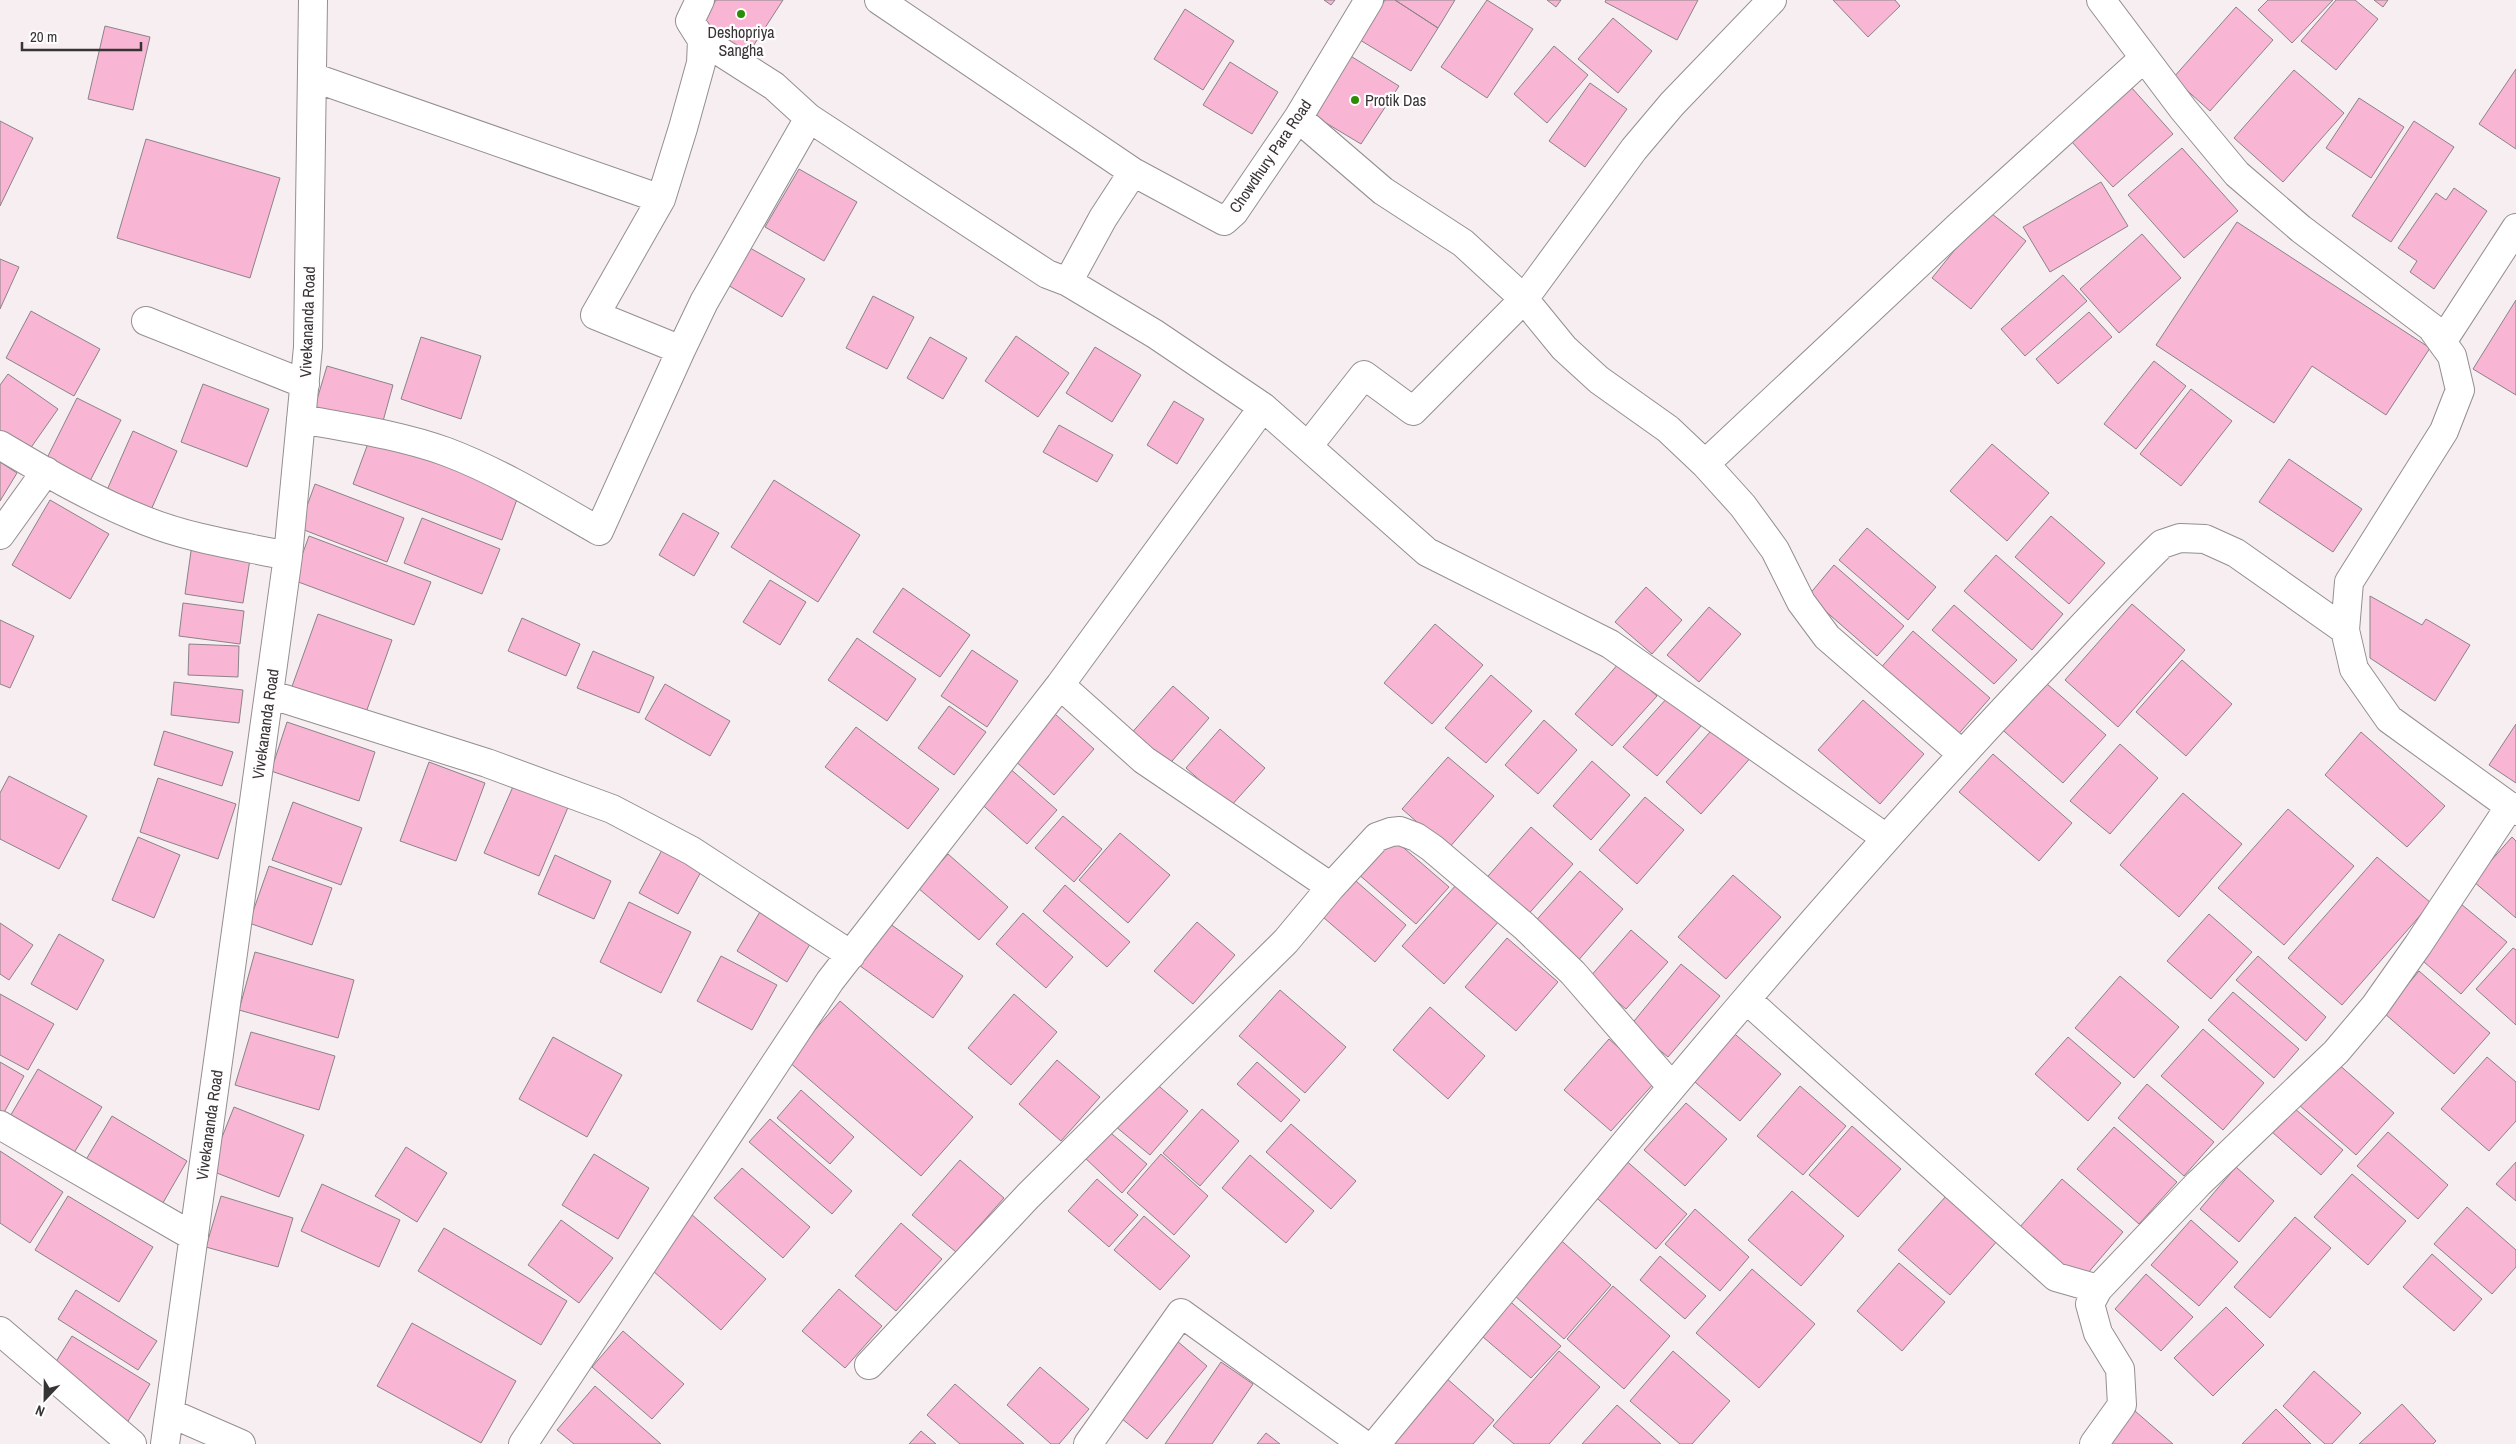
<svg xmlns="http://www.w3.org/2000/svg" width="2516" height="1444" viewBox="0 0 2516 1444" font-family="'Archivo Narrow',sans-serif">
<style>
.building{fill:#f8b6d4;stroke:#8b8387}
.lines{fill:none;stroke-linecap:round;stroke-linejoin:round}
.minor-casing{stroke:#958e91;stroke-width:30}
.minor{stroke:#fff;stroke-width:28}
.poi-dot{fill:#2a8d05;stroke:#fffdfe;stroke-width:2}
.labels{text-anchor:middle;stroke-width:4.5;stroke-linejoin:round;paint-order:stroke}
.poi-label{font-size:16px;fill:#373435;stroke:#fffdfe}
.street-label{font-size:16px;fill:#373435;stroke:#fffdfe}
</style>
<rect width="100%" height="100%" fill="#f6eef1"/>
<!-- building -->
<path class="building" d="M716,0H783L748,54L700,28Z
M1324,0H1335L1331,5Z
M1385,0H1395L1438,28L1411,71L1360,40Z
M1395,0H1455L1438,28Z
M1487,0L1533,29L1487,98L1441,67Z
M1547,0H1561L1556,7Z
M1606,0H1698L1677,40L1605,2Z
M1833,0H1895L1900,6L1868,37Z
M2268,0H2333L2292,43L2258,10Z
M2336,0H2355L2378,19L2336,70L2301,41Z
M2374,0H2388L2383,7Z
M2236,7L2273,40L2210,111L2173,78Z
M1185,9L1234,41L1203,90L1154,59Z
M1613,18L1652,51L1618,93L1578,59Z
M105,26L150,37L133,110L88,99Z
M1554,46L1588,75L1547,123L1514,94Z
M1349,55L1399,86L1361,144L1311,114Z
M1230,62L1278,92L1252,134L1203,105Z
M2516,69V149L2479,124Z
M2294,70L2344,113L2283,182L2234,138Z
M1590,83L1627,109L1585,167L1549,141Z
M2131,87L2173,134L2113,187L2071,141Z
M2359,98L2404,127L2371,178L2326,148Z
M0,121L33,138L0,206Z
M2414,121L2454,147L2391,242L2352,216Z
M146,139L280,178L250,278L117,238Z
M2182,148L2238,211L2184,258L2128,195Z
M799,169L857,202L824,261L765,227Z
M2101,182L2128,226L2050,272L2023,227Z
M2454,188L2487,211L2434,289L2410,272L2417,261L2398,248L2436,193L2446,200Z
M1987,210L2026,241L1971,309L1932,278Z
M2237,222L2430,348L2386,415L2312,366L2274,423L2156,345Z
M2142,234L2181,278L2119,333L2080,289Z
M743,244L805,279L782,317L721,281Z
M0,259L19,267L0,309Z
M2063,275L2087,301L2025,356L2001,329Z
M873,296L914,317L887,369L846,348Z
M2516,300V395L2473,369Z
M31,311L100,349L74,396L6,358Z
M2089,312L2112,337L2058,384L2036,359Z
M1016,336L1069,373L1038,417L985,381Z
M421,337L481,356L461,419L401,399Z
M930,337L967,358L943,399L907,378Z
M1095,347L1141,375L1112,422L1066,393Z
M2154,361L2186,386L2136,449L2104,424Z
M327,366L393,385L380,432L313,413Z
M8,374L58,409L25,456L0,438V385Z
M203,384L269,409L247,467L181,442Z
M2191,389L2232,421L2181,486L2140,454Z
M77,398L121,420L89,483L45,462Z
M1174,401L1204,419L1177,464L1147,445Z
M1059,425L1113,455L1097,482L1043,452Z
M133,431L177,451L151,510L107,490Z
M370,438L519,494L502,540L353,484Z
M1992,444L2049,493L2007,541L1950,491Z
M2289,459L2362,509L2333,552L2259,502Z
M0,462L17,473L0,501Z
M774,480L860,535L818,602L731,547Z
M315,484L404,518L387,562L299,528Z
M50,500L109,534L70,599L12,565Z
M683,513L719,533L694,576L659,555Z
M2051,516L2105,563L2069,604L2015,557Z
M422,518L500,549L482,594L404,563Z
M1867,528L1936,587L1908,620L1839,560Z
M309,536L431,582L414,625L293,580Z
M192,544L251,553L243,603L185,594Z
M1996,555L2063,614L2032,650L1964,591Z
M1834,565L1904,626L1877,656L1808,596Z
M770,580L806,602L780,645L743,622Z
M1646,587L1682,620L1652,654L1615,622Z
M903,588L970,635L940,677L873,632Z
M2370,596L2422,625L2426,619L2470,645L2435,701L2370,658Z
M183,603L244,611L240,644L179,636Z
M2132,604L2185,650L2118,727L2065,680Z
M1954,605L2017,660L1994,684L1932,630Z
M1709,607L1741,634L1699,682L1667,655Z
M318,614L392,640L364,718L290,692Z
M522,618L580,644L566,676L508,651Z
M0,620L34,636L10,688L0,684Z
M1435,624L1483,665L1432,724L1384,683Z
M1913,631L1990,698L1955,738L1878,671Z
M857,638L916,679L887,721L828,680Z
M189,644L239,646L238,677L188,675Z
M972,650L1018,681L987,727L941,696Z
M593,651L654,677L639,713L577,688Z
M2182,660L2232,704L2186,756L2136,712Z
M1619,663L1657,696L1612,746L1575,714Z
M1491,675L1532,711L1486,763L1445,728Z
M2039,677L2106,735L2063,783L1997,725Z
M174,682L243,690L239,723L171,715Z
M665,684L730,721L710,756L645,719Z
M1173,686L1209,718L1166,768L1129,736Z
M1668,697L1701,726L1657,776L1623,747Z
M1863,700L1924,754L1880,804L1818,750Z
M949,706L986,732L954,775L918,748Z
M1055,714L1094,749L1054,795L1014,760Z
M1544,720L1577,750L1538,794L1505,765Z
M287,722L375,752L359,801L271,771Z
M1717,724L1753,755L1701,814L1666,782Z
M2516,724V783L2489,765Z
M856,727L939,789L908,829L825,767Z
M1220,729L1265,768L1230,807L1186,768Z
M164,731L233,752L222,786L154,765Z
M2361,732L2445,806L2407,847L2325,775Z
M2120,744L2158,778L2110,834L2070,801Z
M1993,754L2072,823L2039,861L1959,792Z
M1448,757L1494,796L1448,849L1402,809Z
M1592,761L1630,795L1591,840L1553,806Z
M429,762L485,783L456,861L400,841Z
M1007,766L1057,810L1027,844L978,801Z
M9,776L87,816L59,869L0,839V793Z
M158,778L236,804L218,859L140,832Z
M515,782L569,805L539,876L484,853Z
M2183,793L2242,844L2179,917L2120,865Z
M1645,797L1684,830L1637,884L1599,850Z
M293,802L362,828L341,885L272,860Z
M2288,809L2354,866L2284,945L2218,888Z
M1063,816L1102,849L1074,882L1035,848Z
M1531,827L1573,864L1524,919L1482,883Z
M1120,833L1170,875L1128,923L1079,880Z
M1390,836L1449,887L1416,924L1357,873Z
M138,837L180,855L154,918L112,900Z
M2512,837L2516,841V918L2473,881Z
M663,848L703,868L678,914L639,893Z
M948,854L1008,907L979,940L918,888Z
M555,855L611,881L594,919L538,894Z
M2377,857L2431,903L2342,1005L2288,958Z
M269,866L332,888L312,945L249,923Z
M1580,871L1623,909L1576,963L1532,925Z
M1348,874L1406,925L1375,962L1316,911Z
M1733,875L1781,917L1726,979L1678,937Z
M1457,884L1499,921L1444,984L1402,946Z
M1065,885L1130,942L1107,967L1043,911Z
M629,902L691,932L661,993L600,962Z
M2461,904L2507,942L2461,994L2416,955Z
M764,905L815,936L787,982L737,951Z
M1023,913L1073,957L1046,988L996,944Z
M2209,914L2252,952L2211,999L2167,961Z
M886,921L963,976L933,1018L856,963Z
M1197,922L1235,955L1193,1004L1154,971Z
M0,923L33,945L9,980L0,974Z
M1631,930L1668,962L1626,1009L1589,978Z
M59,934L104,960L77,1010L31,984Z
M1507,938L1558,982L1516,1031L1465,987Z
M2513,948L2516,950V1025L2476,989Z
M255,952L354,980L338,1038L239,1010Z
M721,956L777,985L752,1030L697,1001Z
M2258,956L2326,1017L2306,1041L2236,980Z
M1681,964L1720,996L1668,1057L1630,1026Z
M2419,971L2490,1033L2454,1074L2384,1013Z
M2120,976L2179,1027L2134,1078L2075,1028Z
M1280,990L1346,1047L1305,1093L1239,1036Z
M2233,992L2299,1049L2274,1078L2208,1020Z
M0,994L54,1024L28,1070L0,1055Z
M1014,994L1057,1032L1011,1085L968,1048Z
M840,1001L973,1117L921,1176L788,1061Z
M1430,1007L1485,1056L1448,1099L1393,1050Z
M1729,1029L1781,1074L1740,1121L1688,1076Z
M2203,1029L2264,1083L2223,1130L2161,1076Z
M251,1032L335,1056L319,1110L235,1085Z
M553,1037L622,1075L587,1137L519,1099Z
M2068,1037L2121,1083L2088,1121L2035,1074Z
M1609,1039L1656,1081L1611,1131L1564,1090Z
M2487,1057L2516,1082V1121L2489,1151L2441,1109Z
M1057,1060L1100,1097L1061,1141L1019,1104Z
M0,1062L24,1076L1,1118H0Z
M1257,1062L1300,1100L1281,1122L1237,1084Z
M2337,1063L2394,1113L2356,1155L2299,1105Z
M38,1069L102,1107L72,1156L9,1118Z
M1154,1082L1188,1111L1150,1155L1115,1126Z
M2147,1084L2214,1142L2184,1176L2118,1118Z
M1800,1086L1846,1126L1803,1175L1757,1136Z
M801,1090L854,1137L830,1164L777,1118Z
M1686,1103L1727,1139L1685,1186L1644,1150Z
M234,1107L304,1135L279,1197L209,1170Z
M2294,1108L2343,1150L2321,1175L2272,1132Z
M1202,1109L1239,1141L1200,1186L1163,1153Z
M112,1116L187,1161L160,1208L84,1163Z
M770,1119L852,1191L832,1214L749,1142Z
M1291,1124L1356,1181L1331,1209L1266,1152Z
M1852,1126L1901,1169L1858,1217L1809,1175Z
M2114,1127L2177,1182L2139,1224L2077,1169Z
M1105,1128L1147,1164L1122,1193L1083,1156Z
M2388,1132L2448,1185L2418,1219L2357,1166Z
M406,1147L447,1173L417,1222L375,1196Z
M0,1151L63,1192L30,1243L0,1223Z
M594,1154L649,1188L618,1239L562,1205Z
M1161,1154L1208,1196L1174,1235L1127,1193Z
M1250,1155L1314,1211L1286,1243L1222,1188Z
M1623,1158L1687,1214L1656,1249L1592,1194Z
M960,1160L1004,1198L956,1252L912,1215Z
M2516,1162V1201L2496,1184Z
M2236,1167L2274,1201L2239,1242L2200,1209Z
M742,1168L810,1227L783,1258L714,1198Z
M2352,1174L2406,1221L2368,1265L2314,1217Z
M1097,1179L1138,1215L1109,1247L1068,1211Z
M2062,1179L2123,1232L2081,1281L2019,1228Z
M322,1184L400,1220L379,1267L301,1231Z
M1792,1191L1844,1236L1801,1286L1748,1240Z
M1947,1195L1998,1240L1950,1295L1898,1250Z
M68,1196L153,1247L119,1302L35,1250Z
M221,1196L293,1218L278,1267L206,1247Z
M2467,1207L2516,1250V1267L2492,1294L2434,1244Z
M1695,1209L1749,1257L1720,1291L1665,1244Z
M691,1214L766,1279L721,1330L645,1264Z
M1144,1216L1190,1256L1160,1290L1114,1250Z
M2295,1217L2331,1248L2270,1318L2234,1287Z
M561,1220L613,1258L579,1303L528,1265Z
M2191,1220L2238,1262L2199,1306L2151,1265Z
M901,1223L942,1259L896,1311L855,1276Z
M444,1228L567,1301L541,1345L418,1271Z
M1555,1235L1611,1285L1564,1339L1507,1289Z
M2432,1254L2482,1299L2454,1331L2403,1287Z
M1660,1256L1706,1296L1685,1319L1640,1280Z
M1899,1263L1945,1302L1902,1351L1857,1311Z
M1752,1269L1815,1324L1759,1388L1696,1333Z
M2146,1274L2193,1317L2161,1351L2115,1309Z
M1613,1286L1670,1336L1624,1389L1567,1339Z
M839,1289L882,1326L845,1368L802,1331Z
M76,1290L157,1341L138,1370L58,1319Z
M1505,1297L1561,1346L1531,1378L1476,1331Z
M2226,1307L2264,1345L2213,1396L2174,1358Z
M412,1323L516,1381L481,1443L377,1386Z
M623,1331L684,1384L652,1419L592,1367Z
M72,1336L150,1384L124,1428L52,1368Z
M1177,1341L1207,1366L1147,1439L1116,1414Z
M1559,1351L1600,1387L1549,1444H1514L1493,1426Z
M1673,1351L1730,1401L1692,1444H1680L1630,1401Z
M1221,1362L1253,1384L1212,1444H1165Z
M1040,1367L1089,1409L1059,1444H1051L1007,1405Z
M2314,1371L2361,1413L2332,1444H2325L2283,1406Z
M1445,1377L1494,1420L1473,1444H1390Z
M955,1384L1024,1444H960L927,1415Z
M595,1386L661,1444H574L557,1430Z
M2402,1404L2436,1441L2433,1444H2359Z
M1617,1405L1661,1444H1582Z
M2276,1409L2311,1444H2242Z
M2135,1411L2173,1444H2101Z
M921,1431L936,1444H909Z
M1266,1433L1280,1444H1257Z"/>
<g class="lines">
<defs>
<path id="minor" d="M700,0L690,21L702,40L774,86L809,118L1047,274L1068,282L1155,334L1263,407L1427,552L1610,644L1886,838
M879,0L1133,172
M2101,0L2183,109L2237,174L2301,229L2431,327L2452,356L2460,390L2444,431L2349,582L2345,630L2354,669L2389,719L2516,811
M312,77L661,199
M1298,118L1383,191L1463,243L1524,299L1564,348L1599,380L1668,429L1705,464L1743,506L1775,550L1801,602L1827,637L1962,754
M1068,282L1103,218L1133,172L1224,221L1234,212L1298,118L1369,0
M146,321L305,384
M2442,342L2516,228
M681,350L595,315L661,199L683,128L701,63L702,40
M301,419C350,428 400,435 447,452C500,472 550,503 599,531L681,350L704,302L809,118
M0,445C47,473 95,501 146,521C191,539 241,546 288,556
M1309,445L1364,375L1413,411L1524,299L1634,149L1672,104L1772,0
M1705,464L1960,225L2144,58
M0,535L46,471
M1060,685L1144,760L1331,887
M269,694L487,763L612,809L692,851L851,955
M1747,1000L2056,1277L2098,1289
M0,1125L194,1237
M0,1331L132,1444
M869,1365L1028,1196L1286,941L1331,887L1377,837L1391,832L1400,831L1416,837L1432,848L1524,926L1573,973L1672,1087
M170,1413L241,1444
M165,1444L288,556L308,347L313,0
M523,1444L830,981L1060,685L1263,407
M1088,1444L1181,1313L1363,1444
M1376,1444C1588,1188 1797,929 2025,687C2070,640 2115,590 2162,544L2180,538L2205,539L2236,553L2345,630
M2094,1444L2122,1405L2120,1369L2098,1333L2090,1304L2098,1289L2198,1184L2336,1052L2375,1006L2418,945L2510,806"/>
</defs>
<!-- minor casing -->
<use href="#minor" class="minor-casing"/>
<!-- minor -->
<use href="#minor" class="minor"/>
</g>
<!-- markers -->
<g class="poi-dot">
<circle cx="741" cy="14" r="5"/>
<circle cx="1355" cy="100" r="5"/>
</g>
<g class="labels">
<!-- poi labels -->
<g class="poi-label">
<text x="741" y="38">Deshopriya<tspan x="741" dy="18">Sangha</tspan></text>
<text x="1365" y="106" text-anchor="start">Protik Das</text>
</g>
<!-- street labels -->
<g class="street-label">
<text transform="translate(1270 156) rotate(-56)" y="6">Chowdhury Para Road</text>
<text transform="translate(307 322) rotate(-88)" y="6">Vivekananda Road</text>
<text transform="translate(265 724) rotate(-82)" y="6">Vivekananda Road</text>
<text transform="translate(209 1125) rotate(-82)" y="6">Vivekananda Road</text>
</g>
</g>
<!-- north arrow -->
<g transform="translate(45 1399) rotate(202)" stroke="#fffdfe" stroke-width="4" paint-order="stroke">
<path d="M0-4L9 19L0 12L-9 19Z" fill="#373435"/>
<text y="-8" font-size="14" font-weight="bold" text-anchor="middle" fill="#373435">N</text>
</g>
<!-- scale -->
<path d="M22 42v8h119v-8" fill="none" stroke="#373435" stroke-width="2.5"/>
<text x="30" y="42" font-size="15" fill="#373435" stroke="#fffdfe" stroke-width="4" paint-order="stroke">20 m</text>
</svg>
